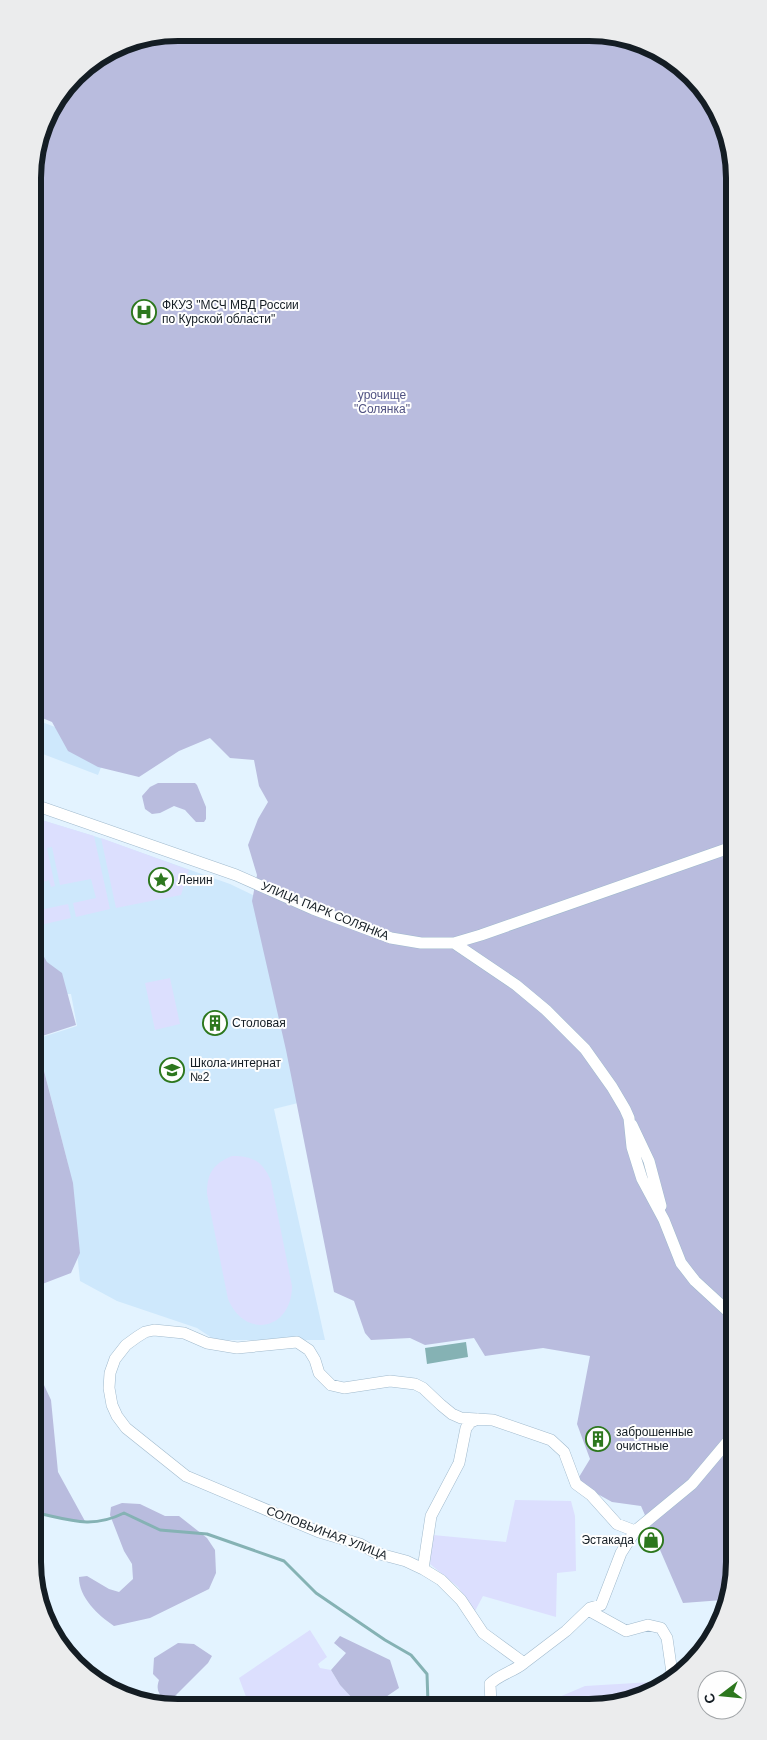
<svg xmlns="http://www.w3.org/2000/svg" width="767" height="1740" viewBox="0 0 767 1740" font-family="Arial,sans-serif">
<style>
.built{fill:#cee8fc}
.green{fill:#dcdffe}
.forest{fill:#b9bcde}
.water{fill:#85b2b4}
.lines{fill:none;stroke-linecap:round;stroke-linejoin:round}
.stream{stroke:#85b2b4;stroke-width:3}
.minor-casing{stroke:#a1bacd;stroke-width:12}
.minor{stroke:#fff;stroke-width:11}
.labels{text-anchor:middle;stroke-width:4;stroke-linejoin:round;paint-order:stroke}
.poi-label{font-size:12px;fill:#141d24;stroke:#fefefe;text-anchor:start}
.park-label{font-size:12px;fill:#505282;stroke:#fefefe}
.street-label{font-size:12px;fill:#141d24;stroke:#fefefe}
.rim{fill:none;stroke:#141d24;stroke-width:6}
</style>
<rect width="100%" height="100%" fill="#e3f3ff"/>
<!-- built -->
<path class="built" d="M42,722L89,740L107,752L98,775L35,751V741Z
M35,818L97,837L230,884L272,904L306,1101L274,1109L325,1340H215L197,1328L117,1301L80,1281L68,1164L36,1039L77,1026L71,994H36Z"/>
<!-- green -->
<path class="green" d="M35,818L94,836L110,909L76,917L73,903L96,898L91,879L60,885L52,847L47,848L55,886L51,887L49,880L43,882L44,889L35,891Z
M101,838L189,870L181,895L116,908Z
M68,904L71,918L36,926L35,911Z
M170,978L180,1024L155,1030L145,983Z
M232,1156C254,1156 263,1162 271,1181L292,1286C292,1330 245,1340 228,1299L207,1194C207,1173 213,1164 232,1156Z
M515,1500L571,1501L575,1516L576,1571L557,1573L556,1617L483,1596L475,1611L458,1587L430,1564L433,1535L506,1542Z
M310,1630L327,1657L318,1664L320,1668L331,1670L340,1685L353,1699L377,1704H251L248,1702L239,1678Z
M669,1681V1683L627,1702L545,1703L585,1686Z"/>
<!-- forest -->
<path class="forest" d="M178,33L617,35L685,69L729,140L734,1572L723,1600L683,1603L641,1506L612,1502L576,1482L590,1459L577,1424L590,1356L543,1348L485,1356L474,1338L425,1345L410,1338L371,1340L365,1333L354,1301L334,1292L286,1050L252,901L257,875L248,845L258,819L268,802L259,786L254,760L230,758L210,738L179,751L139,777L98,767L68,751L52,722L35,715L33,168L48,113L82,69L123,43Z
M158,783H195L197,785L206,807V819L204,822H196L185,810L174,806L160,813L152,814L145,809L142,796L150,787Z
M35,941L47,962L62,973L76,1025L36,1038Z
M36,1040L73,1183L80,1253L71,1273L37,1286Z
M37,1370L51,1400L58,1472L86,1523L37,1513Z
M122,1503L140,1504L165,1516H179L207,1538L215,1550L216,1573L209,1589L150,1618L114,1626C98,1615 79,1598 79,1577L87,1576L109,1589L119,1592L133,1579L132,1564L124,1551L110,1515L111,1507Z
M340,1636L390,1660L399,1688L377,1703L353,1699L340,1685L331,1670L346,1653L334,1643Z
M178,1643L194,1644L212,1656L208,1663L175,1696L164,1699C158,1693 156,1689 159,1680L153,1674L154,1658Z"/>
<!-- water -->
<path class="water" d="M466,1342L468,1357L427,1364L425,1348Z"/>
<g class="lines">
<!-- stream -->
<path class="stream" d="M37,1513C70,1520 92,1529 124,1513L160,1530L207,1534L284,1561L316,1593L385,1640L411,1655L427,1674L428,1703"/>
<defs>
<path id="minor" d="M35,805L236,875L313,909L391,938L421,943H454L481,935L732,847
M454,943L516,985L546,1010L585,1049L612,1087L625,1109L629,1118L632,1147L642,1179L664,1220L681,1263L695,1281L733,1316
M632,1125L649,1161L661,1206
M423,1569L431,1516L459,1463L466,1428L471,1422L478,1419
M588,1610L626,1631L648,1625L661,1628L667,1638L673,1680
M524,1663L566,1631L590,1608L601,1605L621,1553L635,1531L692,1484L734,1434
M491,1703L490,1684C500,1674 513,1672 524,1663L483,1633L461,1600L441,1580L423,1569L406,1561L376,1553L360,1544L319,1532L186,1476L126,1428L117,1416L112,1405L109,1388L110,1373L115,1359L126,1345L137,1337L145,1332L154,1330L184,1333L207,1343L237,1348L297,1342L309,1350L315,1360L319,1373L331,1385L344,1388L390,1381L415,1384L423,1388L441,1405L452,1414L461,1418L493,1420L551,1440L564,1452L576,1484L591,1495L617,1524L635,1531"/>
</defs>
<!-- minor casing -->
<use href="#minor" class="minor-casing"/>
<!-- minor -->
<use href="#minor" class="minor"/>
</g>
<!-- icons -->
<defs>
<symbol id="hospital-ring" viewBox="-11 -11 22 22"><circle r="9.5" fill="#fefefe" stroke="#2c771d" stroke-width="1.5"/><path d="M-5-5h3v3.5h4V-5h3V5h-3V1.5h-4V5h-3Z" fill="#2c771d"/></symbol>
<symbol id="sight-ring" viewBox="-11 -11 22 22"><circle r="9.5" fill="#fefefe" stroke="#2c771d" stroke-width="1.5"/><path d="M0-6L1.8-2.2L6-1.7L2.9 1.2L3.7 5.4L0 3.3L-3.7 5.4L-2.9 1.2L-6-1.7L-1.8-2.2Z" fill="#2c771d"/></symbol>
<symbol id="building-ring" viewBox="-11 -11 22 22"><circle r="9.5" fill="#fefefe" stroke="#2c771d" stroke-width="1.5"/><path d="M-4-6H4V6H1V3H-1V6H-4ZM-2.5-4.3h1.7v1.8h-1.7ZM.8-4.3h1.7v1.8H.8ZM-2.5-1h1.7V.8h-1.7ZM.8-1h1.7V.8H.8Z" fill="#2c771d"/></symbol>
<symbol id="school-ring" viewBox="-11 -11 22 22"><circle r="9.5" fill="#fefefe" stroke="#2c771d" stroke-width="1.5"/><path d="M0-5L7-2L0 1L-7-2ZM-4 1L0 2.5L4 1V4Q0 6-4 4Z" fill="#2c771d"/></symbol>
<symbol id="shop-ring" viewBox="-11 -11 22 22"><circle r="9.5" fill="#fefefe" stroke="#2c771d" stroke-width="1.5"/><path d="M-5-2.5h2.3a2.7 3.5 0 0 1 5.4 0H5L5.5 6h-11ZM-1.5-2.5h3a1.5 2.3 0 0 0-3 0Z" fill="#2c771d"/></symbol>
</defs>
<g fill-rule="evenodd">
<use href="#hospital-ring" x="130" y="298" width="28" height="28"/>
<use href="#sight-ring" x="147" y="866" width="28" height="28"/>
<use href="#building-ring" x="201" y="1009" width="28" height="28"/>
<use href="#school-ring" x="158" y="1056" width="28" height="28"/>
<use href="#building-ring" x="584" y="1425" width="28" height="28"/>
<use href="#shop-ring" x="637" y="1526" width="28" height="28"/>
</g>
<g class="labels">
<!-- poi labels -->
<g class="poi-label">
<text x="162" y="309">ФКУЗ "МСЧ МВД России<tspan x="162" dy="14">по Курской области"</tspan></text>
<text x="178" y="884">Ленин</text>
<text x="232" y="1027">Столовая</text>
<text x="190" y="1067">Школа-интернат<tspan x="190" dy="14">№2</tspan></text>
<text x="616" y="1436">заброшенные<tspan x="616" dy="14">очистные</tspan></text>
<text x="634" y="1544" text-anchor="end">Эстакада</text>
</g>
<!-- park labels -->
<g class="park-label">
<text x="382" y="399">урочище<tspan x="382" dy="14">"Солянка"</tspan></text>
</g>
<!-- street labels -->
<g class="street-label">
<text transform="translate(325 911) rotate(22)" y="4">УЛИЦА ПАРК СОЛЯНКА</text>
<text transform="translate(327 1533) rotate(21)" y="4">СОЛОВЬИНАЯ УЛИЦА</text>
</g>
</g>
<!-- crop -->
<path d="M0 0H767V1740H0ZM178 41H589A137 137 0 0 1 726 178V1562A137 137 0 0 1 589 1699H178A137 137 0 0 1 41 1562V178A137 137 0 0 1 178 41Z" fill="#ebeced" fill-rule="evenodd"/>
<path class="rim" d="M178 41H589A137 137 0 0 1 726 178V1562A137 137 0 0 1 589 1699H178A137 137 0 0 1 41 1562V178A137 137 0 0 1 178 41Z"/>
<!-- north arrow -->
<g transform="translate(722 1695) rotate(254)"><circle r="24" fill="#fefefe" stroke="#a0a4a7"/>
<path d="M0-4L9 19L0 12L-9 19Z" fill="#2c771d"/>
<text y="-8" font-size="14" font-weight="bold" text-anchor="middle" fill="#141d24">С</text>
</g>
</svg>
